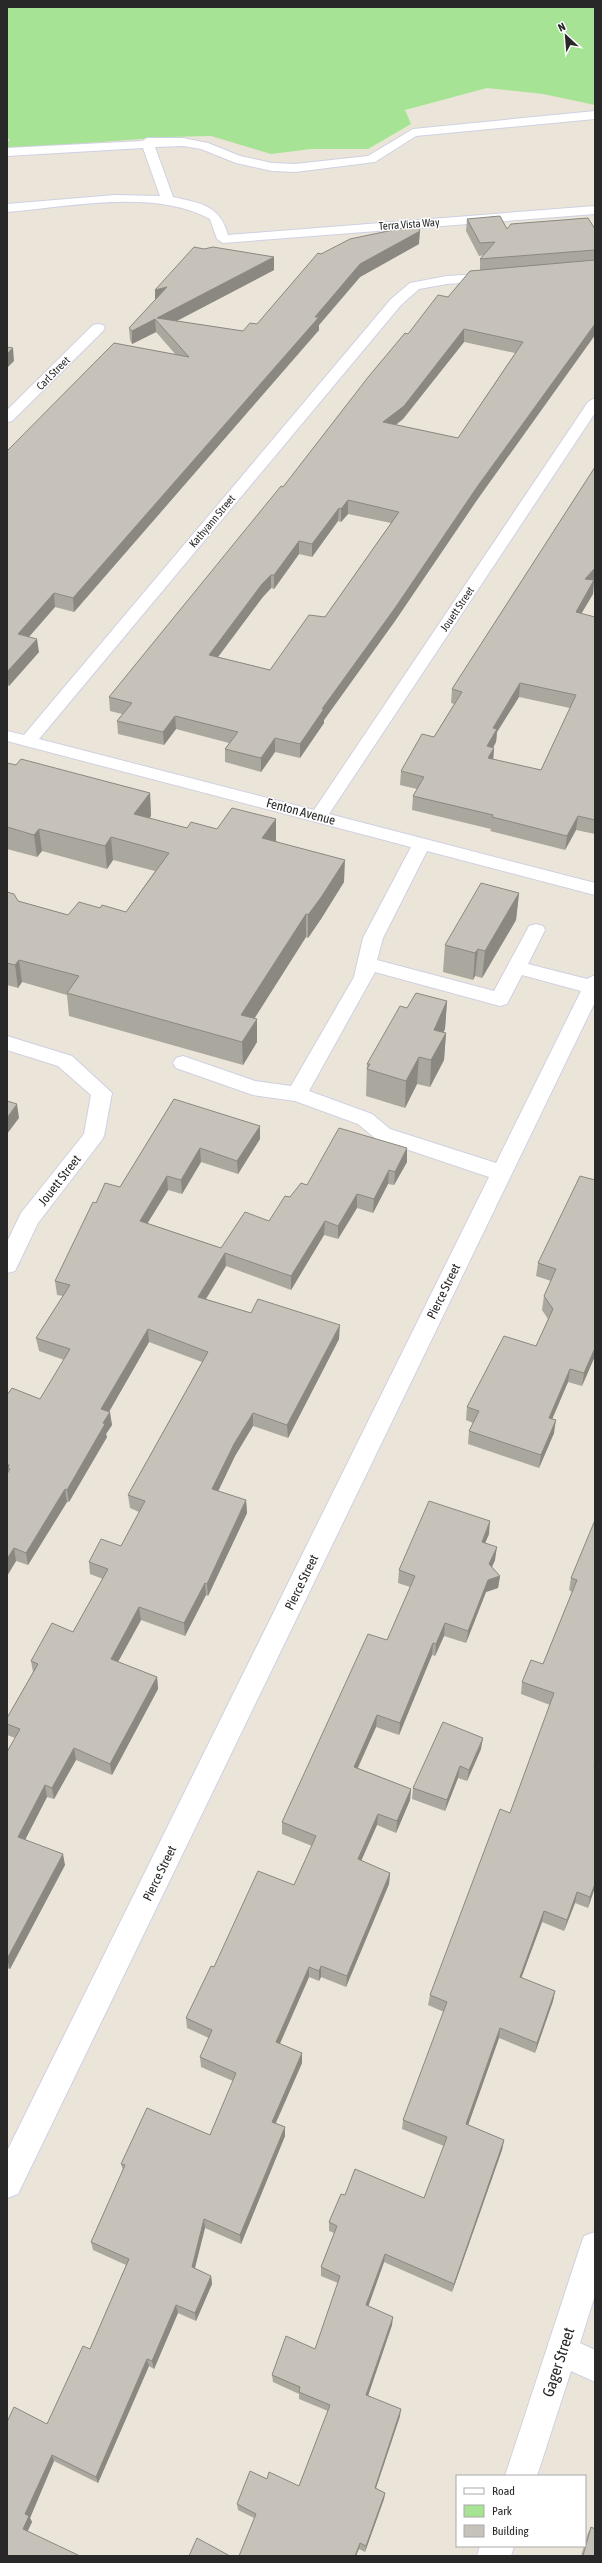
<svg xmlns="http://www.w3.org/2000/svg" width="602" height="2563" viewBox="0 0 602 2563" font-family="'Asap Condensed',sans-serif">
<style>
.green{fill:#a7e394}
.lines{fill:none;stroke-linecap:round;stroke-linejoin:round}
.minor-casing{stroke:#cfd0e2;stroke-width:2}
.minor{fill:#fff;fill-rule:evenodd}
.wall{fill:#aaa79f;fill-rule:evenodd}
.shaded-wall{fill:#8b8882}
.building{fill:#c6c2b9;stroke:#8b8882;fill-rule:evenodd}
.labels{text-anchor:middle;stroke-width:3;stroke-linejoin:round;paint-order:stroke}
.far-street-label{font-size:11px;fill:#282828;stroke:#fff}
.street-label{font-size:13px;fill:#282828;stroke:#fff}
.near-street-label{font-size:16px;fill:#282828;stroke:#fff}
</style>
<rect width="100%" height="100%" fill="#ebe5d9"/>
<!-- green -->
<path class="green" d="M7,7H595V105L543,94L487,88L405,110L411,124L368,149H311L271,154L211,136L168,137L7,149V143L10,139H7Z"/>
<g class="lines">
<defs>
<path id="minor" d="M595,111V119L416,136L375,162L295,172L272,171L236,163L201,149L183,146L155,147L173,197C200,203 220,205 228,235L595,206V214L223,243L217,239L210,219C154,188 68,207 7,212V204L115,195L160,196L143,148L7,156V148L142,141L147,138H183L208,143L240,156L272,163L295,164L368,156L413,129Z
M494,273L501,277L499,280L447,284L419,289L401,305L39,739L314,810L588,402L595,398V413L329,814L595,883V895L427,851L383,938L377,960L494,991L527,930L529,926L536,924L543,926L545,930L528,964L587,979L595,975V1002L18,2194L7,2198V2151L489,1177L376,1139L358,1124L295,1101L253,1095L176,1068L173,1063L176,1058L183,1056L255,1081L291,1086L354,977L363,938L411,847L7,741V731L24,735L391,299L410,283L447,276ZM375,972L500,1006L507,1004L522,975L581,991L496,1163L390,1129L372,1114L309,1091Z
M98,324L103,325L105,328L103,331L12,421L7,422V410L93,325Z
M7,1036L72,1056L112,1093L104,1136L101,1141L38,1223L15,1271L7,1273V1242L21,1213L84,1134L91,1095L58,1066L7,1050Z
M595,2232V2295L580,2343L595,2350V2382L571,2371L537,2476H505L580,2247L584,2236Z
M480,2546H514L511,2556H477Z"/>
</defs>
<!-- minor casing -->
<use href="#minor" class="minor-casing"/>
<!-- minor -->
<use href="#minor" class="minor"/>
</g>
<!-- wall -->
<path class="wall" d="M467,219L507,229H595V335L477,500L395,621L324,720V723L300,758L275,752L261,772L225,762V749L229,743L176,729L164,745L118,734L117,721L122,714L110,711L109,697L283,487L408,334L448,297L480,270V259L484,255L479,256L466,231ZM464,342L515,353L458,438L396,425L403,419ZM348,514L391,523L325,617L270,670L218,657L262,598L271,588L274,589L299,554L312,557L338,521L341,522Z
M419,244L360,277L319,325V330L74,612L55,607L29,637L39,652L9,686L7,685V451L176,355L156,332L132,344L130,340L129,328L155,300V290L274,270L177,321L243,331L257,324L321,254Z
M595,467V580L594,581L593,594L581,614L595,617V834L576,830L565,850L490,831L491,829L412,810L413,796L417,789L400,785L401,771L434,737L454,704L451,703L452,689ZM519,697L570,708L541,770L493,760L494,748H493L496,742L497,732Z
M7,763L150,793L151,816L149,818L187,828L217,829L276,819V841L344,882L321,919L308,938L306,937L254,1019H257V1042L243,1065L69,1016L67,995L22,982L18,988L7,985V892L18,901L68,915L100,908L126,912L155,871L113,860L107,869L42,851L37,857L7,849Z
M519,893L516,920L482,978L475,976L473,980L443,972L445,945Z
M447,1001L445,1029L443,1032L446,1033L444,1060L430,1087L417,1084L405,1108L366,1096L367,1064L407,1008Z
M174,1099L260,1139L238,1174L201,1162L182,1194L168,1190L147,1223L221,1248L269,1221L290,1197L307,1185L407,1162L394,1185L388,1184L373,1213L357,1208L338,1239L324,1235L291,1290L226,1266L206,1299L251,1313L339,1339L288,1438L253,1426L235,1456L218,1491L246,1500L247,1513L208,1596L206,1595L185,1636L141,1620L118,1662L157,1677L158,1689L112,1775L76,1760L54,1799L47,1797L25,1839L65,1865L10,1969L7,1968V1752L15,1738L7,1735V1718L33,1672L31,1661L73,1632L103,1579L90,1574L89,1562L121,1546L139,1512L130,1508L128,1495L202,1362L149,1342L109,1412L112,1425L106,1434L107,1437L69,1502H67L28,1565L16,1561L7,1576V1395L40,1399L64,1360L39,1351L36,1338L63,1296L57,1295L55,1281L96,1203L120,1187Z
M595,1180V1356L582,1386L568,1382L552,1419L554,1433L539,1468L468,1444L469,1431L473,1423L466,1420L467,1407L536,1346L548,1319L542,1310L544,1296L551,1281L536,1276L538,1263Z
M595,1520V1887L588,1908L575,1903L564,1931L542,1922L521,1978L555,1991L553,2001L535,2053L499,2038L468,2125L504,2140L502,2150L452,2292L384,2262L368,2306L392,2325L368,2395L400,2416L376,2488L385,2493L384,2499L365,2552L359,2549L254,2518L238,2510L237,2504L267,2479L299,2486L328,2411L299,2399V2394L273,2382L272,2375L315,2349L338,2283L321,2276V2267L334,2233L329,2231V2222L345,2195L424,2198L444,2146L402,2129L403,2120L444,2012L428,2005L430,1995L510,1813L550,1705L521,1694L522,1682L543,1664L572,1592L569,1590L571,1578Z
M489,1534L485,1543L495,1560L492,1567L500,1576L498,1588L486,1592L466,1643L444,1636L435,1656L432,1655L399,1735L376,1727L358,1768L411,1789L410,1800L396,1833L377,1825L361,1861L390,1873L389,1884L346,1987L321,1977L319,1981L309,1977L280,2044L302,2053V2063L276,2123L285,2127V2136L241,2244L205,2228L195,2268L211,2276L212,2284L196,2321L178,2313L154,2369L149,2366L98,2483L54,2461L30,2518L32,2522L7,2556L47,2424L90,2349L126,2265L93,2250L91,2242L123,2170L121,2164L210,2135L233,2081L201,2067L200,2057L209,2038L187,2028L186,2018L214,1967L294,1885L312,1846L282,1834V1822L387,1640L410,1587L398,1583L399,1570Z
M481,1749L467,1781L458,1778L445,1811L412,1799L413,1788Z
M591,2527L595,2556H581L584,2546H585V2543L588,2533Z"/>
<!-- shaded-wall -->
<path class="shaded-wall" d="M420,231L419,244L360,277L319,325V330L74,612L73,598L360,264Z
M274,257V270L163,328L157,318Z
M167,287L155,303V290Z
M155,319L156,332L132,344V331Z
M595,324V335L477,500L395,621L324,720V723L300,758V744L322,709L477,487Z
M464,329V342L403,419L382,435L383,422Z
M13,348L14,361L7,368V354Z
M348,500V514L341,522V509Z
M339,508L338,521L312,557V544Z
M299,541V554L274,589V575Z
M595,568V580L594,581L593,594L574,626L576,612L585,579Z
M271,575V588L262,598L209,669V655L262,584Z
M54,593L55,607L19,648L18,634Z
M37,639L39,652L9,686L7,672Z
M520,683L519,697L497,732L496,742L486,760L487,746L493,728Z
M175,716L176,729L164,745L163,732Z
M275,738V752L261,772V758Z
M494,748L493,762L488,758Z
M150,793L151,816L136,837L134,814Z
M578,816L576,830L565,850L567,836Z
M276,819V842L262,838Z
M39,829L42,851L37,857L34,835Z
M111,837L113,860L107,869L105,846Z
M345,860L344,882L321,919L308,938V915Z
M519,893L516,920L482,978L485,951Z
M306,914V937L242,1038L241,1015Z
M478,949L475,976L473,980L475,953Z
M19,960L22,982L18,988L15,965Z
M447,1001L445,1029L432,1057L434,1030Z
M257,1019V1042L243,1065L242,1042Z
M446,1033L444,1060L430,1087L431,1060Z
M419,1057L417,1084L405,1108L406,1081Z
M17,1104L19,1118L7,1134V1118Z
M260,1126V1139L238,1174L237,1161Z
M200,1148L201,1162L182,1194L181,1180Z
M407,1148V1162L394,1185L395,1172Z
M389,1170L388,1184L373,1213L374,1199Z
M167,1176L168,1190L141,1234L140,1221Z
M357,1194V1208L338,1239V1226Z
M325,1221L324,1235L291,1290V1276Z
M225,1253L226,1266L199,1310L198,1297Z
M340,1325L339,1339L288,1438L287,1425Z
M148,1329L149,1342L103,1422L101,1409Z
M595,1348V1356L582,1386L584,1373Z
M570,1369L568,1382L547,1431L549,1418Z
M110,1412L112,1425L106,1434L107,1437L69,1502L67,1490L103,1423Z
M253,1413V1426L235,1456L213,1502L212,1489L234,1444Z
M556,1420L554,1433L539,1468L541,1455Z
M65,1489L67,1502L28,1565L26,1553Z
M246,1500L247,1513L208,1596L207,1584Z
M490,1521L489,1534L480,1555L482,1542Z
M497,1547L495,1560L488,1576L489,1564Z
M14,1548L16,1561L7,1576V1559Z
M500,1576L498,1588L486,1592L466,1643L468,1631L488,1580Z
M205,1583L206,1595L185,1636L184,1623Z
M139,1607L141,1620L113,1671L111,1659Z
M445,1623L444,1636L435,1656L436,1644Z
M433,1643L432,1655L399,1735L400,1723Z
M157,1677L158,1689L112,1775L110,1764Z
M377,1715L376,1727L353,1778L354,1767Z
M483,1738L481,1749L467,1781L469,1770Z
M74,1748L76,1760L54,1799L52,1788Z
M460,1766L458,1778L445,1811L447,1800Z
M45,1785L47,1797L21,1848L18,1837Z
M411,1789L410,1800L396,1833L397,1821Z
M378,1814L377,1825L357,1870L358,1859Z
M63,1854L65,1865L10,1969L7,1959Z
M390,1873L389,1884L346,1987L347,1976Z
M595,1884V1887L588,1908L590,1897Z
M577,1892L575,1903L564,1931L567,1920Z
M544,1911L542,1922L518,1987L520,1977Z
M321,1966V1977L319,1981V1971Z
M309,1967V1977L276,2052V2042Z
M555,1991L553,2001L535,2053L537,2043Z
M500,2028L499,2038L465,2134L466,2124Z
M302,2053V2063L272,2131V2122Z
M285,2127V2136L241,2244L240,2235Z
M504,2140L502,2150L452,2292L454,2284Z
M204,2219L205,2228L193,2275L192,2267Z
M385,2254L384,2262L366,2313V2305Z
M211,2276L212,2284L196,2321L195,2313Z
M176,2305L178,2313L154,2369L152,2361Z
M393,2317L392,2325L366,2402V2395Z
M147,2359L149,2366L98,2483L96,2477Z
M401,2409L400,2416L374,2494L375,2488Z
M52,2455L54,2461L30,2518L32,2522L26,2535L23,2529L25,2514Z
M385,2493L384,2499L365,2552L366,2546Z
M360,2543L359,2549L356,2556H355Z"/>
<!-- building -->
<path class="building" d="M500,216L507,229L511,224L588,218L595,229V250L480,259L495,242L480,243L467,219Z
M417,225L420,231L360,264L315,317H319L73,598L54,593L18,634L37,639L7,672V451L114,343L189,357L155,319L132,331L129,328L167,287L155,290L194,247L204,249L213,247L274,257L157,318L243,331L250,323L257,324L318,253L321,254L350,239Z
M595,260V324L477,487L395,608L322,709H324L300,744L275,738L261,758L225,749L238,732L175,716L163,732L117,721L132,703L109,697L281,486L283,487L369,376L405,333L408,334L438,295L448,297L470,271ZM464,329L523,342L458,438L383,422L404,406ZM348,500L399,512L325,617L309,615L270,670L209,655L262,584L271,575H274L299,541L312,544L339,508L341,509Z
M7,347L13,348L7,354Z
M595,467V568L585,579L594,580L576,612L595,617V820L578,816L567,836L492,817L493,815L413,796L424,777L401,771L422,734L434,737L462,692L452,689ZM520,683L576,695L541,770L488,758L494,748L487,746L497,729L493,728Z
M21,759L150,793L134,814L187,828L191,822L217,829L232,808L276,819L262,838L345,860L322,896L308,915L306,914L241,1015L257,1019L242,1042L67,993L79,976L19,960L15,965L7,963V892L14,894L18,901L68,915L79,902L100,908L102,905L126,912L169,853L111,837L105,846L39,829L34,835L7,827V763L16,765Z
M481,883L519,893L485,951L478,949L475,953L445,945Z
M416,993L447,1001L434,1030L446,1033L431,1060L419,1057L406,1081L367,1069L370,1064H367L400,1006L407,1008Z
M174,1099L260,1126L237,1161L200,1148L181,1180L167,1176L140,1221L221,1248L245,1212L269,1221L285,1196L290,1197L301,1183L307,1185L339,1128L407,1148L395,1172L389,1170L374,1199L357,1194L338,1226L325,1221L291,1276L225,1253L198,1297L251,1313L258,1299L340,1325L287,1425L253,1413L234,1444L212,1489L246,1500L207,1584L205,1583L184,1623L139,1607L111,1659L157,1677L110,1764L74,1748L52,1788L45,1785L18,1837L63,1854L7,1959V1752L20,1729L7,1724V1718L38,1664L31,1661L52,1623L73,1632L108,1569L89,1562L101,1539L121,1546L145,1501L128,1495L208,1352L148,1329L101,1409L110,1412L103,1423L105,1424L67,1490L65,1489L26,1553L14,1548L7,1559V1474L10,1469L8,1468L9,1465L7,1464V1395L12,1388L40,1399L70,1349L36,1338L70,1285L55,1281L93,1202L96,1203L105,1183L120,1187Z
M7,1101L17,1104L7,1118Z
M580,1176L595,1180V1348L584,1373L570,1369L549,1418L556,1420L541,1455L469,1431L479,1411L467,1407L504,1336L536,1346L553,1309L544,1296L556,1269L538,1263Z
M429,1501L490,1521L482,1542L497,1547L489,1564L500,1576L488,1580L468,1631L445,1623L436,1644L433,1643L400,1723L377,1715L354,1767L411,1789L397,1821L378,1814L358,1859L390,1873L347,1976L321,1966L319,1971L309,1967L276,2042L302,2053L272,2122L285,2127L240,2235L204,2219L192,2267L211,2276L195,2313L176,2305L152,2361L147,2359L96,2477L52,2455L25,2514L29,2516L23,2529L80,2556H7V2422L14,2407L47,2424L83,2346L90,2349L129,2259L91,2242L125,2165L121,2164L147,2108L210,2135L236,2073L200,2057L212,2030L186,2018L211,1966L214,1967L258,1871L294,1885L316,1836L282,1822L368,1634L387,1640L415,1576L399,1570Z
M595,1520V1766L594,1768L595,1769V1884L590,1897L577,1892L567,1920L544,1911L520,1977L555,1991L537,2043L500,2028L466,2124L504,2140L454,2284L385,2254L366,2305L393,2317L366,2395L401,2409L375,2488L385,2493L366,2546L360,2543L355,2556H239L256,2514L237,2504L250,2471L267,2479L269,2472L299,2486L330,2405L299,2392L300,2387L272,2375L286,2336L315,2349L340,2276L321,2267L337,2226L329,2222L341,2194L345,2195L355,2169L424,2198L447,2137L403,2120L447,2002L430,1995L500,1809L510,1813L554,1693L522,1682L531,1660L543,1664L577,1580L571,1578Z
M443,1722L483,1738L469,1770L460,1766L447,1800L413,1788Z
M591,2527L595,2529V2556H583Z
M197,2538L230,2556H189Z"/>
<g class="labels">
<!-- far-street labels -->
<g class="far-street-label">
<text transform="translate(409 224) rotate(-4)" y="4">Terra Vista Way</text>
<text transform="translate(53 373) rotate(-45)" y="4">Carl Street</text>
<text transform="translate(212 521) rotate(-50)" y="4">Kathyann Street</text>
<text transform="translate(457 609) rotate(-56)" y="4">Jouett Street</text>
</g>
<!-- street labels -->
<g class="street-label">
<text transform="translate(301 811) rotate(15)" y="5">Fenton Avenue</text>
<text transform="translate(59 1180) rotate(-52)" y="5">Jouett Street</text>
<text transform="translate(443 1291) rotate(-64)" y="5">Pierce Street</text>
<text transform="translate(301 1582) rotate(-64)" y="5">Pierce Street</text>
<text transform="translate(159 1873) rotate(-64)" y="5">Pierce Street</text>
</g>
<!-- near-street labels -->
<g class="near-street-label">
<text transform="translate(558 2362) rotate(-72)" y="6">Gager Street</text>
</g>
</g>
<!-- border -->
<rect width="602" height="2563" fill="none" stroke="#282828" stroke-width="16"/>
<!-- legend -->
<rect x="456" y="2475" width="130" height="72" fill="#ffffff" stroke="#a9a9a9"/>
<rect x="464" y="2488" width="20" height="6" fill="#ffffff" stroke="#a9a9a9"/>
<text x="492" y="2495" font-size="12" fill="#282828">Road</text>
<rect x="464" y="2505" width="20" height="12" fill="#a7e394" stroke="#a9a9a9"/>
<text x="492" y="2515" font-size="12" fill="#282828">Park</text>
<rect x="464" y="2525" width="20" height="12" fill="#c6c2b9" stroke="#a9a9a9"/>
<text x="492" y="2535" font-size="12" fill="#282828">Building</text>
<!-- north arrow -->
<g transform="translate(566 36) rotate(334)" stroke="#ffffff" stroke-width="3" paint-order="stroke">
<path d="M0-3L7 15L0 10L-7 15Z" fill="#282828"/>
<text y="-6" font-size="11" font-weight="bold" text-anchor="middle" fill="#282828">N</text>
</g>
</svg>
